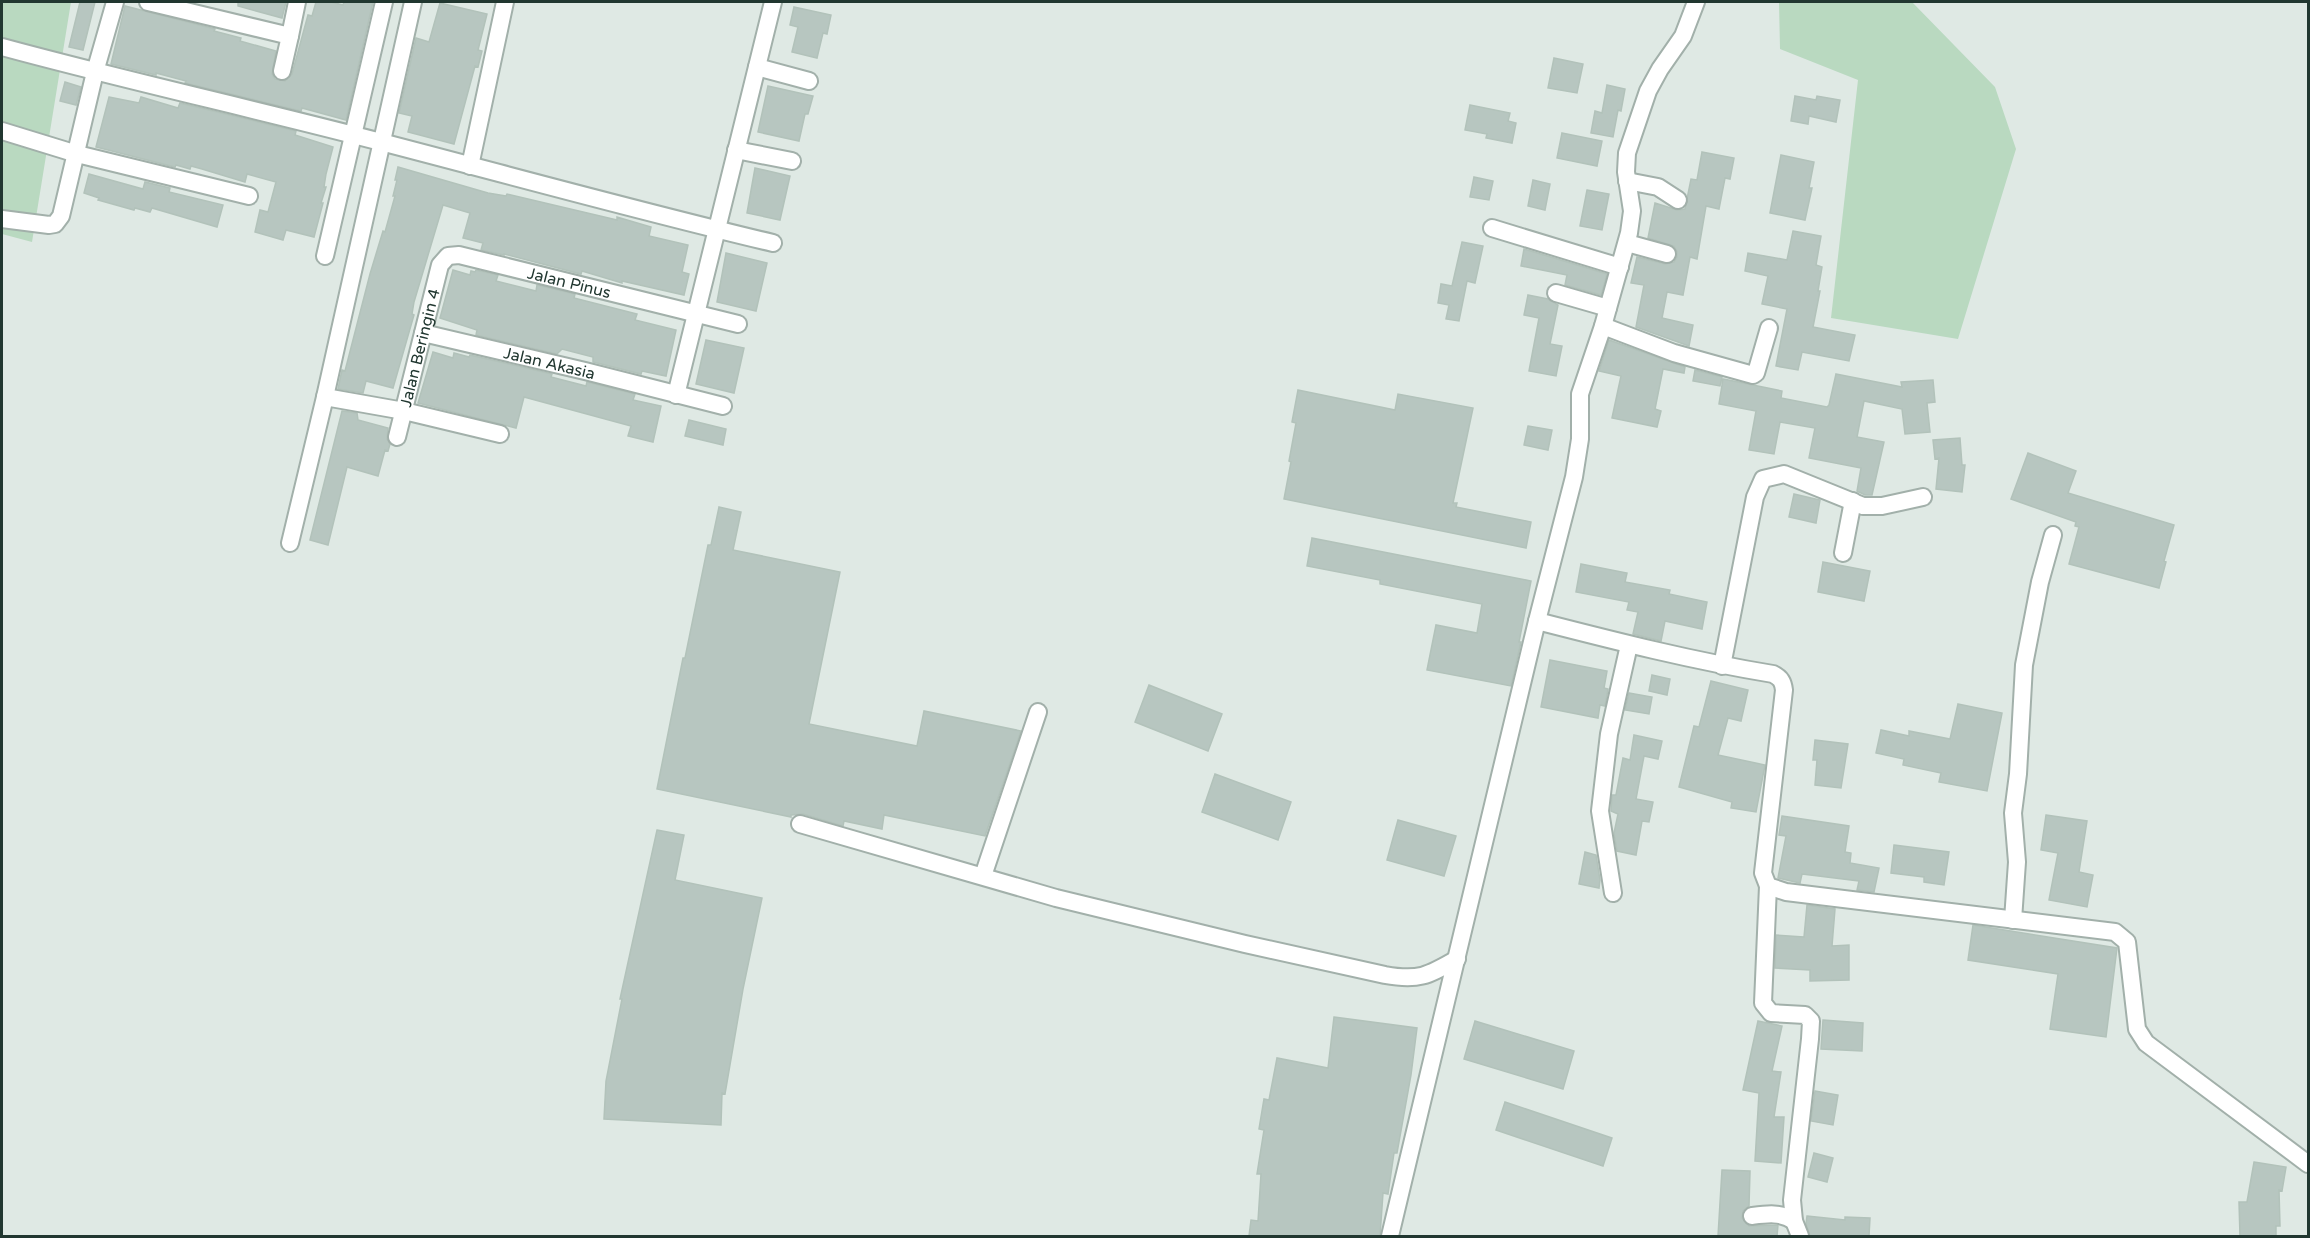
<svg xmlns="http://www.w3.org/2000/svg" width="2310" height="1238" viewBox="0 0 2310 1238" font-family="'Varela Round',sans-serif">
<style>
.green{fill:#b9d9c0}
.building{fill:#b7c6c0;stroke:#b2c2ba;stroke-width:1.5}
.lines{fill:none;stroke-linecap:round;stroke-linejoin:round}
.minor-casing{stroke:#a2b0aa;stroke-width:20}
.minor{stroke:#fff;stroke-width:16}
.labels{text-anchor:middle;stroke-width:6;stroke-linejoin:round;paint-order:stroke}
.street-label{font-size:16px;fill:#213730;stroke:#eff6f2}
</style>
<rect width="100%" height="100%" fill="#dfe9e4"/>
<!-- green -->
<path class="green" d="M2,2H71L32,242L2,234Z
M1779,2H1912L1995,87L2016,149L1958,339L1831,318L1858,80L1780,49Z"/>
<!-- building -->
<path class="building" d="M80,2H95L83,50L69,47Z
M238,2H286L282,18L238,6Z
M316,2H331L343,5L344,2H373L346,120L302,108L301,111L185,83L186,81L156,73V75L111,64L125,6L215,29L214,31L241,38L240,41L276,51L272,74L275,79L285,81L292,74L308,15L312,16Z
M440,3L487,14L478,50L482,51L478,67L475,66L454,144L408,132L412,116L399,113L416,38L429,42Z
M794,7L831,15L827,34L823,33L817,58L792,52L798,27L790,25Z
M1554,58L1583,64L1577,93L1548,88Z
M65,82L81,87L76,105L60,101Z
M1607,85L1625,89L1621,111L1618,110L1613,137L1591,133L1595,111L1602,113Z
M768,86L813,96L808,114H805L799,141L758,132Z
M1795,96L1816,100L1817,96L1840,100L1836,122L1809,116L1808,124L1791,121Z
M109,97L139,103L141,97L178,108L180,103L296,131L295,135L333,147L326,174L324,187H326L321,203H323L314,237L286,230L283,240L255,232L260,210L268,212L276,182L247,174L245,182L202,169L191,166L190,169L176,165L175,167L96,147Z
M1470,105L1510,113L1508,121L1516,123L1512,143L1486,138L1487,134L1465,130Z
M1562,133L1602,141L1597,166L1557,158Z
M1702,152L1734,158L1730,179L1725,178L1719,209L1706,206L1697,259L1690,257L1683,295L1667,292L1662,318L1693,325L1689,346L1636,327L1644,285L1631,283L1637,257L1665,264L1674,262L1677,257V252L1674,246L1648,238L1655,203L1677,210L1685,209L1691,179L1697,180Z
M1781,155L1814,162L1809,188H1812L1805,220L1770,213Z
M398,167L488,193L506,196L507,194L617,220V217L651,227L649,236L688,245L682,272L689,274L684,295L622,281V283L582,271L581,274L504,254V255L481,250L483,243L463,238L470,213L443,205L414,302L412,314L414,315L393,388L366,381L363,393L338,389L342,370L345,371L370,274L383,231L385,232L395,196H393L397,180H395Z
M755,168L790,176L780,220L747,213Z
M89,174L143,189L145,182L170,188L169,192L223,205L217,227L152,208L150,212L135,208L134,210L98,200L99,198L84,193Z
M1474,177L1493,181L1489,200L1470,197Z
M1533,180L1550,184L1545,210L1528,206Z
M1587,190L1609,194L1602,230L1580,226Z
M1793,231L1821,236L1816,265L1822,267L1818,291H1820L1813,327L1855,335L1849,361L1802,352L1798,370L1776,366L1787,309L1762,304L1768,276L1745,271L1748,253L1787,260Z
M1462,242L1483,246L1475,283L1467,281L1459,321L1446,319L1449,305L1438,303L1441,284L1452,286Z
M1524,249L1607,274L1601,295L1565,285L1567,275L1521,266Z
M726,253L767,263L756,311L717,302Z
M453,270L470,275L471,271L475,272L476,270L498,275L496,281L536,291L537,285L575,294L574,298L637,314L635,320L676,330L666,376L642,371L641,374L593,362V357L562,349L557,354L476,335L477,330L440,318Z
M1528,295L1548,299L1558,305L1550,344L1562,346L1556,376L1529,371L1539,318L1524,315Z
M706,340L744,348L734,393L696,384Z
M1609,340L1685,367L1684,373L1663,369L1655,409L1661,411L1657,427L1612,418L1621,376L1599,371Z
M433,352L453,358L454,353L469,357L470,355L552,374L551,377L586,386L587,382L635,394L633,400L661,406L653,442L628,436L631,426L524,397L516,428L418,403Z
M1695,370L1722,377L1720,386L1693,381Z
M1836,374L1902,387L1901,382L1933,380L1935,402L1927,403L1930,432L1905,434L1902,409L1864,401L1857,437L1884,442L1872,495H1865L1857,491L1861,468L1809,458L1815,428L1780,422L1774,454L1749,450L1756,411L1719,404L1723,379L1782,391L1781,398L1827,407L1829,405Z
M1298,390L1395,410L1398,394L1473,408L1453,503H1457L1456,507L1531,522L1526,548L1284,499L1291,462L1289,461L1296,423L1292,422Z
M342,411L357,413L358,420L388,428L387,439L390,444L388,451L385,450L378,476L347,467L328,545L310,540Z
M689,420L726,429L723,445L685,436Z
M1528,426L1552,430L1548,450L1524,445Z
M1960,438L1962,465H1965L1962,492L1936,489L1939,458L1935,459L1933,440Z
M2028,453L2076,471L2068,493L2174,525L2164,561L2166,562L2159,588L2069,564L2079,527L2075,526L2076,522L2011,499Z
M1794,494L1820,500L1816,523L1789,517Z
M719,507L741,512L733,550L840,572L809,724L917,746L924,711L1021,731L985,836L884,815L882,829L844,821L843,826L803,814L791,815V817L657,789L683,658H685L708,545H711Z
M1312,538L1531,581L1519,642H1521L1511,686L1427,670L1436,625L1477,633L1482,604L1380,584V580L1307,566Z
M1823,562L1870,571L1864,601L1818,592Z
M1581,564L1627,573L1625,582L1670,590L1669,594L1707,602L1702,629L1665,621L1661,641L1633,634L1638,612L1627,610L1629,602L1576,592Z
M1550,660L1607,671L1604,688L1608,689L1605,706L1600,705L1598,718L1541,707Z
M1652,675L1670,679L1667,695L1649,691Z
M1711,681L1748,690L1741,721L1728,718L1718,755L1765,765L1756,812L1731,808L1732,802L1679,787L1694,726L1699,727Z
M1149,685L1222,714L1208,751L1135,722Z
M1629,693L1652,697L1649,714L1625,710Z
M1958,704L2002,713L1987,791L1939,782L1941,773L1903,765L1904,759L1876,753L1881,730L1909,736V731L1950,739Z
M1634,735L1662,741L1658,759L1644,756L1636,799L1653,802L1649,822L1642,821L1636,855L1617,851L1614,833L1618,814L1611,811L1612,795H1616L1623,758L1630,760Z
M1815,740L1848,744L1841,788L1815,785L1817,760H1813Z
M1215,774L1291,802L1278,840L1202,812Z
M2046,815L2087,821L2079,872L2093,875L2087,907L2049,900L2058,853L2041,850Z
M1782,816L1849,826L1845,852L1851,853L1850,863L1879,868L1874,892L1857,890L1859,881L1802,874L1800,883L1778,878L1786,836L1779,835Z
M1398,820L1456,836L1444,876L1387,860Z
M657,830L684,835L675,880L762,898L743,989L725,1094L722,1093L721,1125L604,1119L606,1081L622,999H620Z
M1894,845L1949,852L1944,885L1924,882V877L1891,873Z
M1585,852L1596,855L1600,880L1599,888L1579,884Z
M1807,905L1835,909L1832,946L1849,945V980L1810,981V970L1775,968L1776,935L1804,937Z
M1973,925L2117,948L2106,1037L2050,1029L2058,974L1968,960Z
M1334,1017L1417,1028L1411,1075L1397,1153H1394L1388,1194L1383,1193L1380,1236H1249L1251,1220L1258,1221L1261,1174H1257L1264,1130L1259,1129L1264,1099L1269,1100L1277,1058L1328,1068Z
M1823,1020L1863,1023L1862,1051L1821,1049Z
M1475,1021L1574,1051L1563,1089L1464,1059Z
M1758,1021L1782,1026L1772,1071L1781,1072L1774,1117H1784L1781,1163L1755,1161L1759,1093L1743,1090Z
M1815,1091L1838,1095L1833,1125L1811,1121Z
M1505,1102L1612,1138L1603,1166L1496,1130Z
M1814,1153L1833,1158L1827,1182L1808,1177Z
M2254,1162L2286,1167L2282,1191L2279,1190L2280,1226H2276V1236H2240L2239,1202H2247Z
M1722,1170L1750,1171L1749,1206L1743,1211L1742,1218L1749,1226L1778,1225L1777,1236H1718Z
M1807,1216L1845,1220V1217L1870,1218L1869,1236H1810L1806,1224Z"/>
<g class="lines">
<defs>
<g id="minor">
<path d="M148,2L290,36L282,71"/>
<path d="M290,36L297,2"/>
<path d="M2,47C127,81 255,109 381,142C512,176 642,212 773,243"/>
<path d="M757,67L809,81"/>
<path d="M2,131L77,154L249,196"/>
<path d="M736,150L792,161"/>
<path d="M470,166L505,2"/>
<path d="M1627,181L1658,187L1678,200"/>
<path d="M2,219L49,225L55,224L61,216L95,72L115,2"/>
<path d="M1492,228L1620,267"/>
<path d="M1627,243L1667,254"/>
<path d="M325,256L384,2"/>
<path d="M1556,293L1608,308"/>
<path d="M1603,326L1674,353L1753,375L1756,373L1769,328"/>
<path id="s1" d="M423,333L585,371L723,406"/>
<path d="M676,395L773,2"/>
<path d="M325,397L404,411L500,434"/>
<path id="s2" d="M397,437L440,265L448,256L459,255L738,324"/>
<path d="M290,543L325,397L413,2"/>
<path d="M1843,553L1853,501"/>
<path d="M1537,621C1615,641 1693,661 1773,674C1781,678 1783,682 1784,690L1763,873L1768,886L1786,892L2115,932L2127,942L2137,1029L2146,1043L2308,1164"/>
<path d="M1722,666L1755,497L1763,479L1784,474L1863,506H1882L1923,497"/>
<path d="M800,824L1056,898L1245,944L1385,975C1418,981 1428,976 1457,959"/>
<path d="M983,876L1038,712"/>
<path d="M1768,886L1763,1003L1771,1013L1805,1015L1811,1021L1810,1039L1792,1200L1794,1221L1800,1236"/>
<path d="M1613,893L1600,811L1609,734L1629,645"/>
<path d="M2013,920L2017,862L2013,813L2018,774L2024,665L2040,582L2053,535"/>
<path d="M1752,1216C1767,1214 1781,1212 1794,1221"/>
<path d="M1390,1236L1537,621L1574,477L1580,439V394L1603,326L1629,233L1632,211L1626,172L1627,153L1648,91L1660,69L1683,36L1696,2"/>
</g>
</defs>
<!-- minor casing -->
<use href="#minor" class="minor-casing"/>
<!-- minor -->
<use href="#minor" class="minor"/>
</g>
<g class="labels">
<!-- street labels -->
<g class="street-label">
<text dy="6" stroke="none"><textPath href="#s2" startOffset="314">Jalan Pinus</textPath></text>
<text dy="6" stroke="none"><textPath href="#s2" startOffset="92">Jalan Beringin 4</textPath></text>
<text dy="6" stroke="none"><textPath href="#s1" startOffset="130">Jalan Akasia</textPath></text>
</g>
</g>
<!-- border -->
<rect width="2310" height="1238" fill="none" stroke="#213730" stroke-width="6"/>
</svg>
